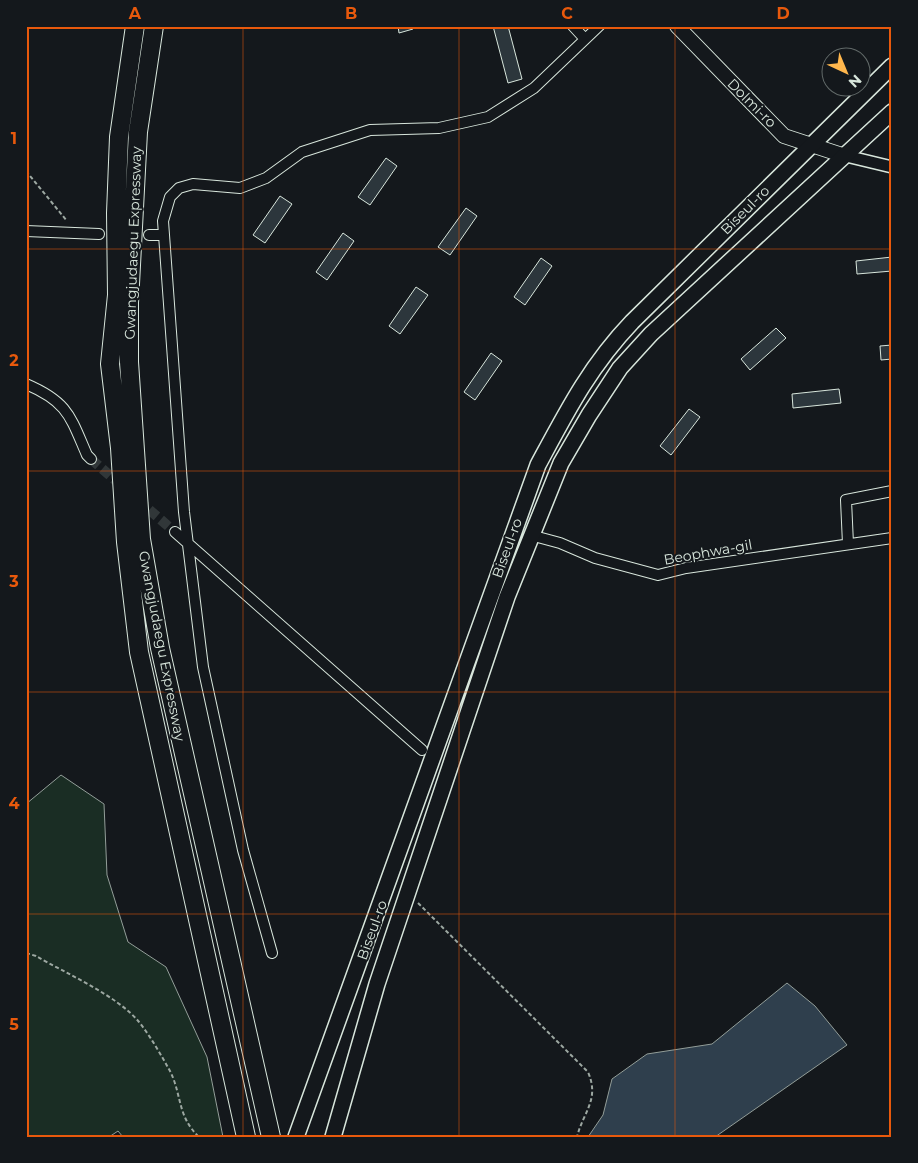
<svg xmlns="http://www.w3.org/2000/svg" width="918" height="1163" viewBox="0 0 918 1163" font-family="Montserrat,sans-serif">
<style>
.green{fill:#1a2d24;stroke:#939e99}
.water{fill:#2f3f4d;stroke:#939e99}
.building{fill:#2c363c;stroke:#d8e6dc}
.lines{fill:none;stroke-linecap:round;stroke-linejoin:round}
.minor-tunnel{stroke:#313739;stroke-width:10;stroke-dasharray:10 5;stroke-linecap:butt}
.minor-casing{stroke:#d8e6dc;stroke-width:12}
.tertiary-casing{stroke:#d8e6dc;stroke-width:14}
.secondary-casing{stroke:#d8e6dc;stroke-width:16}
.primary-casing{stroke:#d8e6dc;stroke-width:18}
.motorway-casing{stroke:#d8e6dc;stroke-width:20}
.path{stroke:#9da8a2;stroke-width:2;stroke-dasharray:4 2.5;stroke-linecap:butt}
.minor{stroke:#14181c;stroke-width:10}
.tertiary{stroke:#14181c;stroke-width:11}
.secondary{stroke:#14181c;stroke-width:14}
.primary{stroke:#14181c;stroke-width:15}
.motorway{stroke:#14181c;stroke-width:18}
.grid{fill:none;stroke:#e8590c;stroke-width:1;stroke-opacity:0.55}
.labels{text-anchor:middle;stroke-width:4;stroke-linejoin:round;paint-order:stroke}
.street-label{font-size:14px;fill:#d8e6dc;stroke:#14181c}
.neatline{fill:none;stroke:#e8590c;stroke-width:2}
.grid-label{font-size:16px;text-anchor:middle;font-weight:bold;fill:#e8590c}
</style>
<rect width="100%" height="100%" fill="#14181c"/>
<!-- green -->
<path class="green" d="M61,775L104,804L107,875L128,942L166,967L207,1057L223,1137H123L118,1131L109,1137H26V804Z"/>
<!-- water -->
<path class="water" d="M787,983L815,1006L847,1045L715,1137H588L603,1115L612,1079L647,1054L712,1044Z"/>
<!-- building -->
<path class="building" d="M398,26H412L413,29L399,33Z
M493,26H508L522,79L508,83Z
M386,158L397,166L370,205L358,197Z
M280,196L292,204L265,243L253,235Z
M466,208L477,216L450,255L438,247Z
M343,233L354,241L327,280L316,272Z
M892,257V271L857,274L856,261Z
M541,258L552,266L525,305L514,297Z
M416,287L428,295L400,334L389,326Z
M776,328L786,338L750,370L741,359Z
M892,345V359L881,360L880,346Z
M491,353L502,361L475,400L464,392Z
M839,389L841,403L793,408L792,394Z
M689,409L700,417L671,455L660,446Z"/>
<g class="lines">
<!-- minor-tunnel -->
<path class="minor-tunnel" d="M91,459L123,487
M138,500L175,532"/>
<defs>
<path id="minor" d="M573,26L585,39
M26,231L99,234
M149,235H164
M26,384C68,402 70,416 87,455L91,459
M175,532L422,750
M534,536L560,543L595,558L658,575L686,568L892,538
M848,544L846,500L892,491
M272,953L243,850L203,667L184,512L163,221L170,197L179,188L193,184L240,188L266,178L302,152L370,130L439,128L488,117L534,88L599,26"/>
<path id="tertiary" d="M842,155L892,167"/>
<path id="secondary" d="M677,26L784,136L842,155"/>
<path id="primary" d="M296,1137L538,465C567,411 590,366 632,322L892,66
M333,1137L377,984L507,597L561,463L589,415L620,368L651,334L892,112"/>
<path id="motorway" d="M135,26L119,137L116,213L117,295L110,364L120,448L126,542L139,652L246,1137
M154,26L138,132L129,303V362L141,539L160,648L271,1137"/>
</defs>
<!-- minor casing -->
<use href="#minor" class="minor-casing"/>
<!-- tertiary casing -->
<use href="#tertiary" class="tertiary-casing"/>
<!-- secondary casing -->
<use href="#secondary" class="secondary-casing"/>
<!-- primary casing -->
<use href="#primary" class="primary-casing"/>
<!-- motorway casing -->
<use href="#motorway" class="motorway-casing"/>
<!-- path -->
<path class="path" d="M26,171L67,221
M418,903L588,1072C600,1100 583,1112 577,1137
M26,953L36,956C65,973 118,996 139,1022C151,1037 161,1055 170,1071C182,1095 177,1116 199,1137"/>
<!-- minor -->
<use href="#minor" class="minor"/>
<!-- tertiary -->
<use href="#tertiary" class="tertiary"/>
<!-- secondary -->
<use href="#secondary" class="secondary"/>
<!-- primary -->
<use href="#primary" class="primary"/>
<!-- motorway -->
<use href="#motorway" class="motorway"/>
</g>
<!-- grid -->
<path class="grid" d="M243,26V1137M459,26V1137M675,26V1137M26,249H892M26,471H892M26,692H892M26,914H892"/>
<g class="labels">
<!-- street labels -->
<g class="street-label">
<text transform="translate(752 103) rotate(45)" y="5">Dolmi-ro</text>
<text transform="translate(745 210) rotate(-45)" y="5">Biseul-ro</text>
<text transform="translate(133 243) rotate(-88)" y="5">Gwangjudaegu Expressway</text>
<text transform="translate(507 548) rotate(-70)" y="5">Biseul-ro</text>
<text transform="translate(708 552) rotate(-10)" y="5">Beophwa-gil</text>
<text transform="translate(162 646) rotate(79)" y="5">Gwangjudaegu Expressway</text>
<text transform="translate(372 930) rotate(-70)" y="5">Biseul-ro</text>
</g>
</g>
<!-- border -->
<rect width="918" height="1163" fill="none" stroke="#14181c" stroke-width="55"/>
<!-- north arrow -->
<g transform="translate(846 72) rotate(136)"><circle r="24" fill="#14181c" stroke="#626a69"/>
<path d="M0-4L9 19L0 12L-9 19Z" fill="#ffb74d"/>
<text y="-8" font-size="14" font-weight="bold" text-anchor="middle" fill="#d8e6dc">N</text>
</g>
<rect x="28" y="28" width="862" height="1108" class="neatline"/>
<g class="grid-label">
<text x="135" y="19">A</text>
<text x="351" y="19">B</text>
<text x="567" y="19">C</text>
<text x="783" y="19">D</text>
<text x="14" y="144">1</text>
<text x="14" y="366">2</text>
<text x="14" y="587">3</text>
<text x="14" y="809">4</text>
<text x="14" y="1030">5</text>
</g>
</svg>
